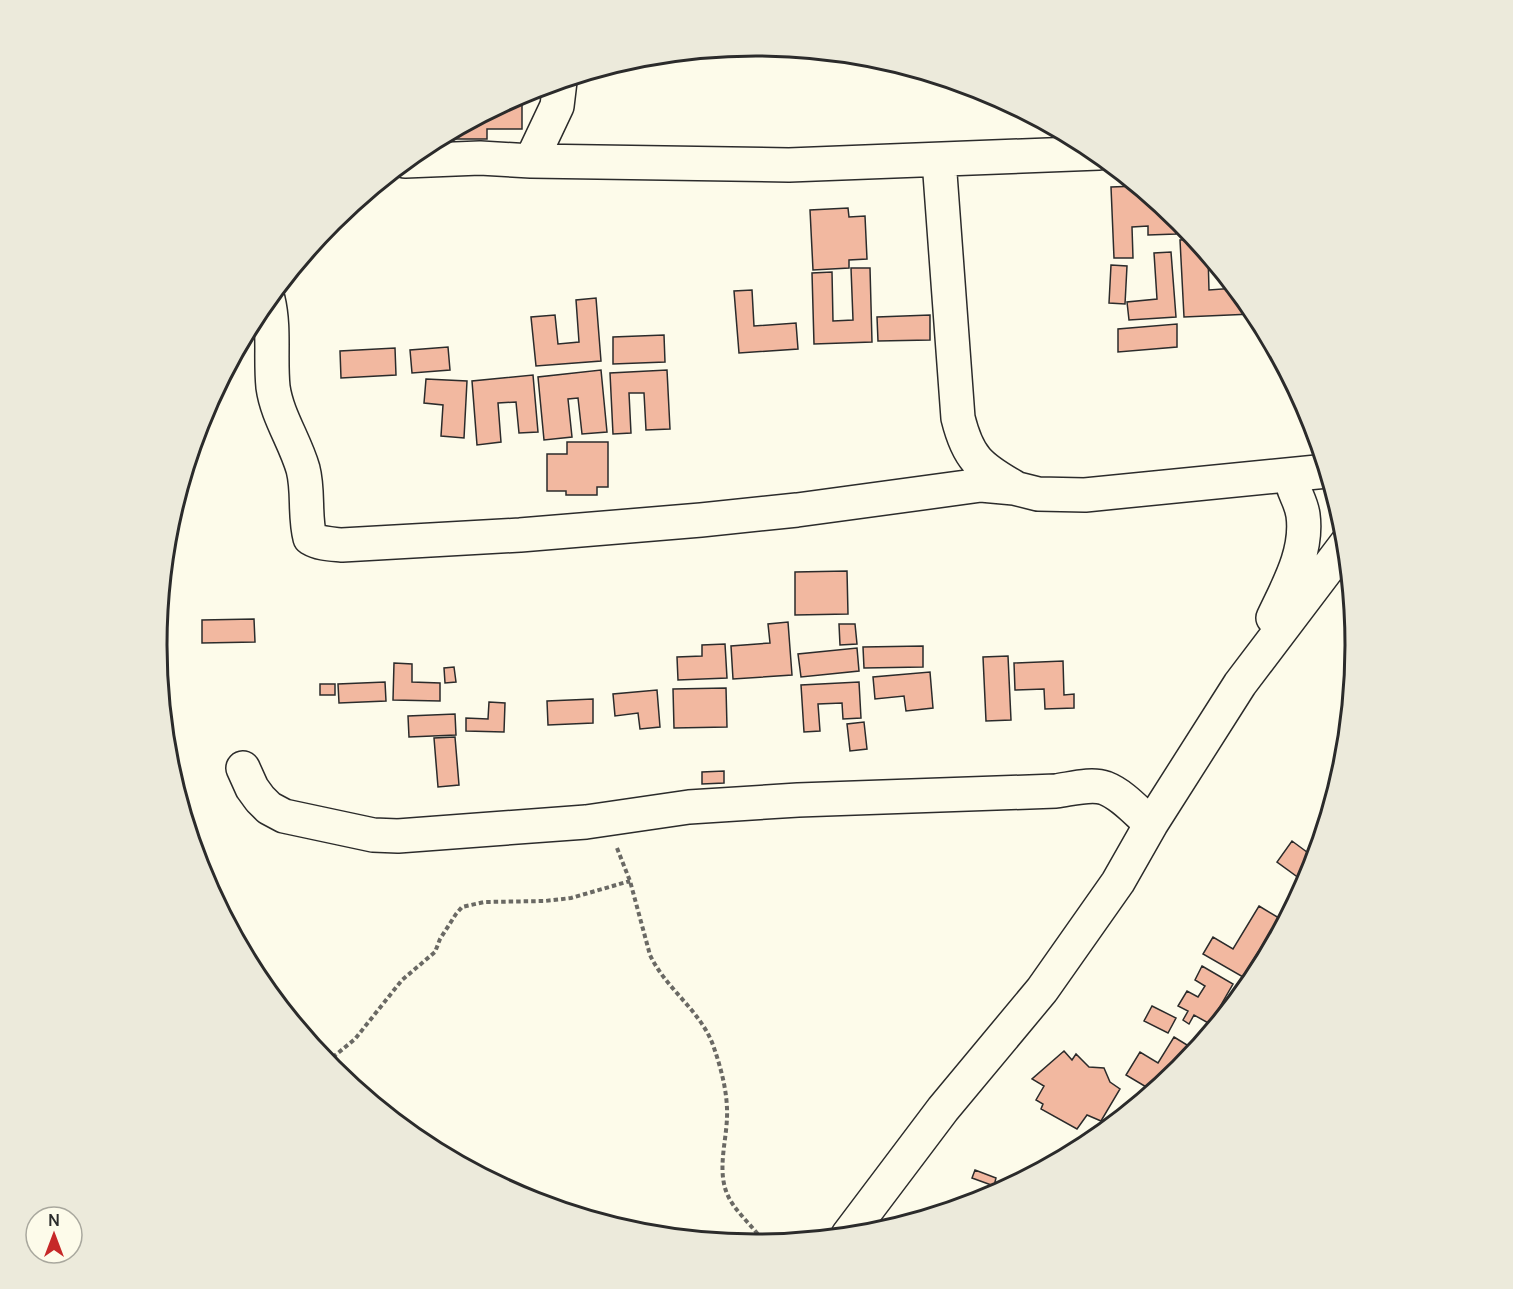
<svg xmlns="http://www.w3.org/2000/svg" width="1513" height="1289" viewBox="0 0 1513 1289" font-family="Manrope,sans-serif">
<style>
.building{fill:#f2b8a0;stroke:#2b2b2b;stroke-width:1.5}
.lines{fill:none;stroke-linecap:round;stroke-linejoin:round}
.minor-casing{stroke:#2b2b2b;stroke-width:36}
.path{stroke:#6a6964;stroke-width:4;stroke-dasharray:4.5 3;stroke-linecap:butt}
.minor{stroke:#fdfbea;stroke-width:33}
.rim{fill:none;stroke:#2b2b2b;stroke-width:3}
</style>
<rect width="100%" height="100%" fill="#fdfbea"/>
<!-- building -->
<path class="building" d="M522,94V129H487V139H454V130Z
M1138,186L1175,216L1176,234L1148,235V226L1132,227L1133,258H1114L1111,187Z
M848,208L849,217L865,216L867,259L849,260V268L813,270L810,210Z
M1196,239L1208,254L1209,290L1236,288L1251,307L1252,314L1184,317L1180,240Z
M1171,252L1176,317L1129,320L1127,302L1157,299L1154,253Z
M1111,265L1127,266L1125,304L1109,303Z
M851,268H870L872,342L814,344L812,273L832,272L833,321L853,320Z
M752,290L754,326L796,323L798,349L739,353L734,291Z
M596,298L601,361L536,366L531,317L555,315L558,344L579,342L576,300Z
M930,315V340L878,341L877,317Z
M1177,324V347L1118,352V329Z
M664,335L665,362L613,364V337Z
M448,347L450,370L412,373L410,350Z
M395,348L396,375L341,378L340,351Z
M601,370L607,432L582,434L578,398L568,399L572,437L544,440L538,377Z
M667,370L670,429L646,430L644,393H629L631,433L613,434L610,373Z
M533,375L538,432L519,433L516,402L498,403L501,442L477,445L472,381Z
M426,379L467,381L464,438L441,436L443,405L424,403Z
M567,442H608V487H597V495H566V491H547V454H567Z
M847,571L848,614L795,615V572Z
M254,619L255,642L202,643V620Z
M788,622L792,675L733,679L731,646L770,643L768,624Z
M839,624H855L857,644L840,645Z
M725,644L727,678L678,680L677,657L702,656V645Z
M923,646V667L864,668L863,647Z
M857,648L859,671L801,677L798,654Z
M1008,656L1011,720L986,721L983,657Z
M1063,661L1064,695L1074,694V708L1045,709L1044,689L1015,690L1014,663Z
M394,663L412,664V682L440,683V701L393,700Z
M454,667L456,682L445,683L444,668Z
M930,672L933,708L906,711L904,696L875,699L873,677Z
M385,682L386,701L339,703L338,684Z
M859,682L861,718L843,719L842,703L818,704L820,731L804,732L801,685Z
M320,684H335V695H320Z
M726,688L727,727L674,728L673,689Z
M657,690L660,727L640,729L638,713L615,716L613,694Z
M593,699V723L548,725L547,701Z
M489,702L505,703L504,732L466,731V718L488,719Z
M455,714L456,735L409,737L408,716Z
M864,722L867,749L850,751L847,724Z
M455,737L459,785L438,787L434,738Z
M724,771V783L702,784V772Z
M1292,841L1315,858L1312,869L1303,881L1277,862Z
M1259,906L1279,918L1243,977L1203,954L1213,937L1233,949Z
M1202,966L1233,984L1210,1024L1194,1015L1189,1024L1183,1020L1188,1011L1178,1006L1187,991L1198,997L1205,986L1195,980Z
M1244,986L1247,987L1231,1007L1243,988Z
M1152,1006L1176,1018L1168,1033L1144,1021Z
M1174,1037L1192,1048L1180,1069L1153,1091L1126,1075L1140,1052L1158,1063Z
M1064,1051L1072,1060L1076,1054L1089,1067L1104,1068L1110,1082L1120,1089L1101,1121L1087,1115L1077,1129L1041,1109L1043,1104L1036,1100L1044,1086L1032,1079Z
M975,1170L996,1178L994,1186L972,1178Z"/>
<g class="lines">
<defs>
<path id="minor" d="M939,160L958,418C968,458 979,467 1014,487
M405,161L480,158L531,161L789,165L1099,153
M531,161L557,106L560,81
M268,299C275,328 270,357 273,387C277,416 295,441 303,469C309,492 304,515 310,538C320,544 331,544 342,545L520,535L701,520L797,510L981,485L1014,488L1038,494L1085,495L1327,471
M1273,618C1288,586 1308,552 1303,515C1301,500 1292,491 1291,476
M243,768L252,788L260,799L269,808L284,816L373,835L398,836L586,822L689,807L798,800L1056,791C1071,789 1091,783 1105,788C1123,795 1137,812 1151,824
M848,1235L943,1109L1042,990L1118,882L1151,824L1240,684L1346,544"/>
</defs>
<!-- minor casing -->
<use href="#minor" class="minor-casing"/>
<!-- path -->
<path class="path" d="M617,848L630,881L650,955C666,989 700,1010 713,1045C721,1068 728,1093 727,1118C726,1142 718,1168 726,1191C733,1211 753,1225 764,1243
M327,1062L355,1039L402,980L435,952L440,939L456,914L462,907L484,902L545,901L571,898L630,881"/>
<!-- minor -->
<use href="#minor" class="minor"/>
</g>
<!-- crop -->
<path d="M0 0H1513V1289H0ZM167 645a589 589 0 1 1 1178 0a589 589 0 1 1-1178 0Z" fill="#eceadb" fill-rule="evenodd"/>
<path class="rim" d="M167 645a589 589 0 1 1 1178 0a589 589 0 1 1-1178 0Z"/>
<!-- north arrow -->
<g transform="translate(54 1235)"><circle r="28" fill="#fdfbea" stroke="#a9a89e" stroke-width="1.5"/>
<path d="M0-4.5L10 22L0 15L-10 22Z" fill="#c62828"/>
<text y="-9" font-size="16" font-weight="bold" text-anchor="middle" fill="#2b2b2b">N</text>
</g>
</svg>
